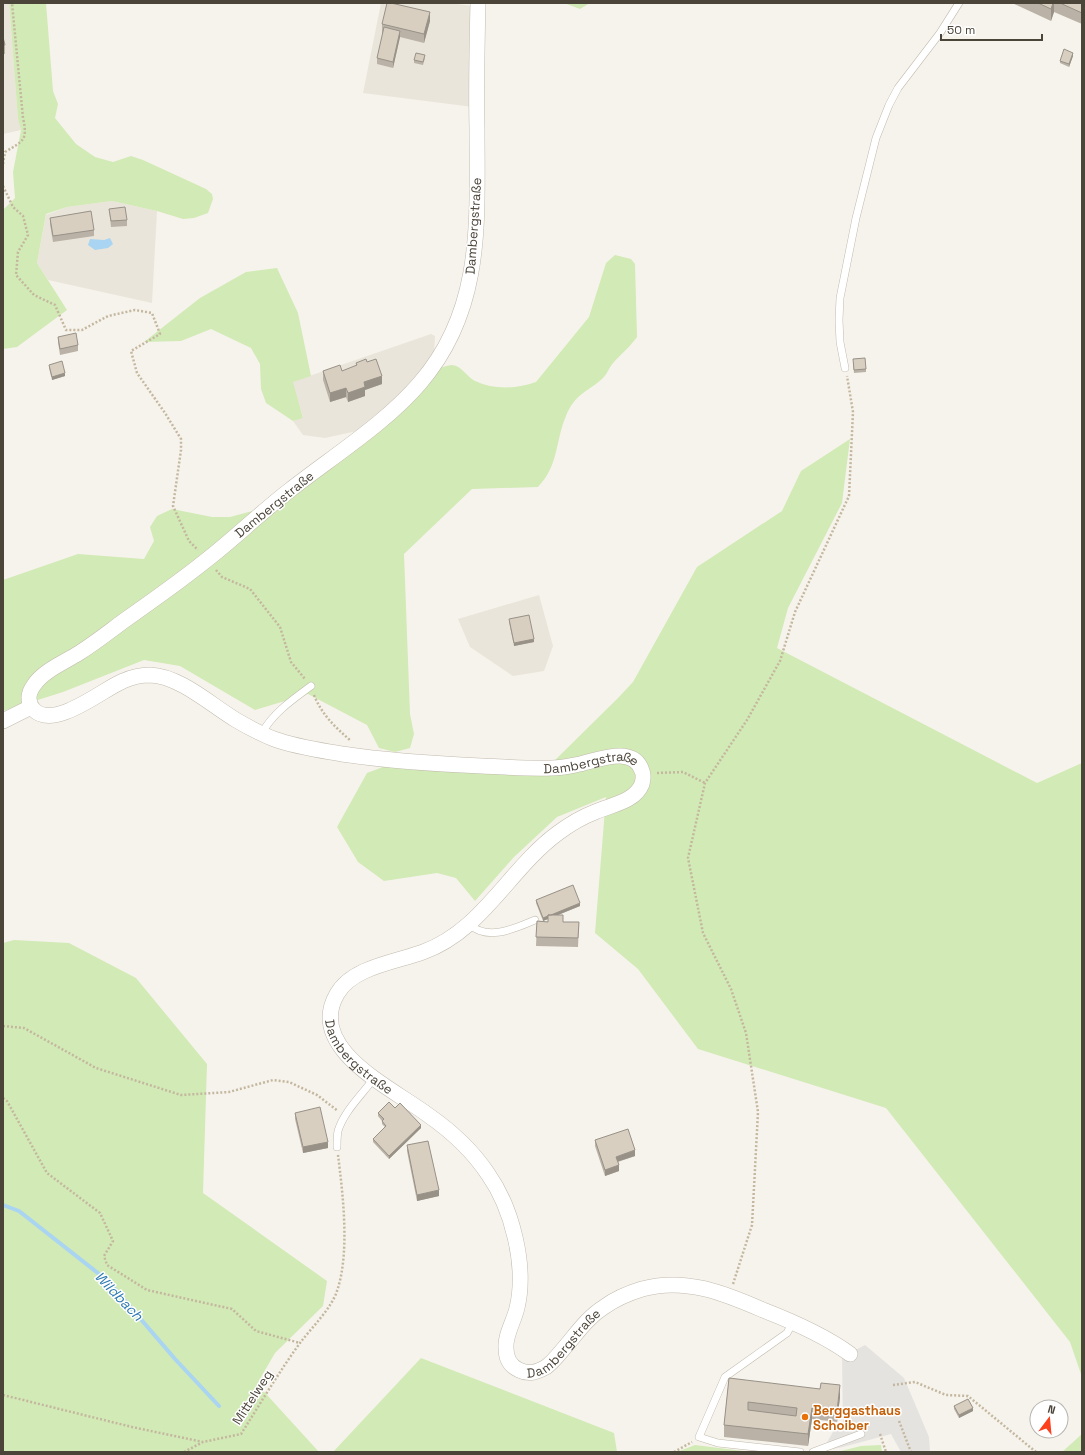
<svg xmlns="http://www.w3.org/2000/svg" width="1085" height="1455" viewBox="0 0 1085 1455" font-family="'Space Grotesk',sans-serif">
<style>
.residential{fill:#eae5da}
.green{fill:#d2eab5}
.parking{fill:#e5e3e0}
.water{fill:#a9d4f2}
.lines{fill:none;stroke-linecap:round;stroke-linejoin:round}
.stream{stroke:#a9d4f2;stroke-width:4}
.service-casing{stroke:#c2bbae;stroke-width:8}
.minor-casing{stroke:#c2bbae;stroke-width:16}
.path{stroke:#c4b79f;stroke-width:2.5;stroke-dasharray:2 2;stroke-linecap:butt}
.service{stroke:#fff;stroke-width:7}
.minor{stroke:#fff;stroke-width:15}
.wall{fill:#bab2a6}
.shaded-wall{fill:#979187}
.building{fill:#d8cfc1;stroke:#979187;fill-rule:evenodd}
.food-dot{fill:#e8710a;stroke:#fff;stroke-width:1.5}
.labels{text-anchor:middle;stroke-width:3;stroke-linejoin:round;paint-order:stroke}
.street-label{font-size:13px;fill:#4b4439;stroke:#fff}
.food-label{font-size:13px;font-weight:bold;fill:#c56008;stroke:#fff;text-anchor:start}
.water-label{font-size:14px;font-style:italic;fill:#2e7ab2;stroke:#fff}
</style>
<rect width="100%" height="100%" fill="#f6f3ec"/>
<!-- residential -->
<path class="residential" d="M3,3H9L18,118L21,130L3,134Z
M381,3H449L473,6V107L363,93Z
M112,201L157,211L152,303L48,280L37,263L46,215L67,207Z
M431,334L435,336L434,354L403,395L357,431L325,438L303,435L293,421L303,417L292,382Z
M539,595L553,646L544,671L513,676L470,647L458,619Z"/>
<!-- green -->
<path class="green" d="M9,3H46L53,91L58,104L55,118L76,144L95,157L113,162L131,156L143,160L206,189L212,194L213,199L208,213L194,218L183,219L157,211L112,201L67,207L46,214L37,263L67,310L17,347L3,349V210L15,198L13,172L21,130L18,119Z
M564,3H590L580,9Z
M615,255L631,259L635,264L637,337C630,347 622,353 614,362C609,367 607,375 602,379C586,393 575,394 566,416C555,442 559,465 538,487L472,489L404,554L410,714L414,734L410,748L395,752L379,748L367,725L308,694L255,710L180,666L144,660L63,692L3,711V580L78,554L144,559L154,541L150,527L157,516L172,509L212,517H230L256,510L437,368C442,368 448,365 452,365C462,366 467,377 475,381C495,390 515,389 536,382L589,317L606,263Z
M277,268L298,313L311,376L293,382L303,418L293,421L266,403L261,389L260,364L251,348L211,329L181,341L144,342L200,298L246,272Z
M850,439L842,503L788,608L777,648L1037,783L1082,763V1377L1070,1342L886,1108L698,1049L638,969L595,933L606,797L557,817L514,857L475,901L456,878L437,873L384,881L358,862L337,827L367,773L388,765L545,770L618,698L633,682L697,567L782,511L801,471Z
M14,940L69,943L136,978L207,1064L203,1193L327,1281L323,1306L275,1353L257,1384L319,1452H3V943Z
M421,1358L614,1433L617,1452H333Z
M1082,1434V1452H1062Z
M695,1445L751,1452H677Z
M881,1445L882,1452H837L861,1446Z"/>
<!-- parking -->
<path class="parking" d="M865,1345L904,1378L929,1437L930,1452H901L891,1434L843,1447L822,1451L837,1425L843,1424L842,1357Z"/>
<!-- water -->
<path class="water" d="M110,238L113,244L108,248L95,250L88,245L90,239L104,240Z"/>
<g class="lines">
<!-- stream -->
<path class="stream" d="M3,1205L19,1211L108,1281L175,1359L219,1406"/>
<defs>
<path id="service" d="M845,368L840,342L839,320L840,298L856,218L876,138L889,105L898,88L940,33L959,3
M262,733C273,713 292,700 311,686
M469,924C488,942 515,928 535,920
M337,1147C337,1142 337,1136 338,1131C344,1111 362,1095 374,1078
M793,1322L787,1333L725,1377L699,1437L718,1443L800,1452
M813,1452L861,1434"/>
<g id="minor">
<path id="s1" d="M478,3C477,45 476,87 477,129C477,221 484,309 420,383C386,423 332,457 290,490C260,513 234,539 204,562C179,582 152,601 125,620C110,631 95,643 79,653C65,662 43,671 34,685C31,689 29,694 29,698C29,703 31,707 34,710C55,730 103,689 123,681C132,677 140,675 150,675C180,676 211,705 236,720C248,727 261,734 274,739C296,747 319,750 342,754C389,761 435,764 482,766C505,767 529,769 552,768C562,768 570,766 580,764C598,760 634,745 642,771C644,775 643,780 642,784C635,802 610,805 595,812C582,817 570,824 558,833C510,868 482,931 423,952C396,962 352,967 337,994C305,1049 394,1089 428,1115C451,1131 472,1150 488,1174C512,1208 527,1266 517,1308C514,1321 505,1335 506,1348C506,1359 510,1366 519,1370C529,1375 537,1372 546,1367C552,1363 560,1353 565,1347C577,1333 588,1317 604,1307C615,1299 629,1293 642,1289C685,1277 724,1293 763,1310C794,1322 824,1335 850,1354"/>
<path d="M3,721L31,707"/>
</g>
</defs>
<!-- service casing -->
<use href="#service" class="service-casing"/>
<!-- minor casing -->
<use href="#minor" class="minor-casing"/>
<!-- path -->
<path class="path" d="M3,164L5,152C23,141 28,141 23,118L12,3
M3,186L13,207L23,216L28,235L18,252L16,275L34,295L55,305L66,330H82L108,316L135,310L152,313L160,334L131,351L137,373L165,413L181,439V450L173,506L189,541L198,550
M216,570L222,577L250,589L280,627L291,662L305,679
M314,695C322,715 335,727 351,741
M657,773L683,772L705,783
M3,1026L24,1028L96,1068L181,1095L229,1092L273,1080L289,1082L317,1095L338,1111
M3,1098L7,1101L47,1173L100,1213L113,1241L104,1256L107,1265L147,1290L232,1309L256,1331L300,1343
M733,1284L752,1225L758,1112L746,1033L731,989L703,933L688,858L705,783L747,720L780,661L795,612L849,496L853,412L847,376
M893,1385L915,1382L946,1395L968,1396L1036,1452
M3,1395L132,1427L203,1442L241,1434C260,1404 279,1372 300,1343C312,1327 331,1309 337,1291C350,1253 343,1195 338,1155
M899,1421L911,1452
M880,1434L886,1452
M184,1452L203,1442
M674,1452L692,1442"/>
<!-- service -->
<use href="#service" class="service"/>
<!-- minor -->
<use href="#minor" class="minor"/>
</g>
<!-- wall -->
<path class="wall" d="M1012,3H1082V24L1054,12L1051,21Z
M430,21L424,43L400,37L393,68L377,64V58L383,33H382V24Z
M3,37L5,45V54H3Z
M1073,56L1069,67L1060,63V61Z
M425,58L423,65L414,63V60Z
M109,209L127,220V226L111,227Z
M50,218L94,230V236L53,242L50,224Z
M58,337L78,345V351L60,355L58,342Z
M367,362L382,384L365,390V396L348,402L346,397L330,402L323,380V371H342L356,366V363Z
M853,362L866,369V372L854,373Z
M49,365L65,376L52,380L49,368Z
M509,619L534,642L514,646L509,622Z
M536,900L580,906L558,915L563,922H579L578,947L536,946L537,921L548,922V919L543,921L536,903Z
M395,1108L421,1128L389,1159L373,1142V1139L385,1127L382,1124V1121L378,1116V1113Z
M295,1113L328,1148L303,1153L295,1119Z
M595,1140L635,1156L618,1162L619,1171L605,1176L595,1146Z
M407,1145L439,1196L417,1201L407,1151Z
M729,1378L840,1397L837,1422L812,1419L808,1446L724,1437V1425Z
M954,1406L973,1411L959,1418L954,1409Z"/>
<!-- shaded-wall -->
<path class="shaded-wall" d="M1053,3H1054V12L1051,21V9Z
M430,12V21L424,43V34Z
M400,31V37L393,68V62Z
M1073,53V56L1069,67V64Z
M65,373V376L52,380V377Z
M382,376V384L365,390V396L348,402V393L364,382Z
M346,388V397L330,402V393Z
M534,639V642L514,646V643Z
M580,903V906L543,921V918Z
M421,1125V1128L389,1159V1156Z
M328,1142V1148L303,1153V1147Z
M635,1150V1156L616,1162V1157Z
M619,1165V1171L605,1176V1170Z
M439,1190V1196L417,1201V1195Z
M840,1385V1397L837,1422V1411Z
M812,1408V1419L808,1446V1434Z
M973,1408V1411L959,1418V1415Z"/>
<!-- building -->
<path class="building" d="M387,3H391L430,12L424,34L382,24Z
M1038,3H1053L1051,9Z
M1060,3H1082V13Z
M384,27L400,31L393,62L377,58Z
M3,37L5,45H3Z
M1064,49L1073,53L1069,64L1060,61Z
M416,53L425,55L423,62L414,60Z
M125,207L127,220L111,221L109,209Z
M91,211L94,230L53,236L50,218Z
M76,333L78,345L60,349L58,337Z
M865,358L866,369L854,370L853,359Z
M366,359L367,362L376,359L382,376L364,382L365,387L348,393L346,388L330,393L323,371L340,365L342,371L357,365L356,363Z
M62,361L65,373L52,377L49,365Z
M529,615L534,639L514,643L509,619Z
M573,885L580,903L551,915H548V916L543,918L536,900Z
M548,915H563V922H579L578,938L536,937L537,921L548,922Z
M389,1102L395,1108L400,1103L421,1125L389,1156L373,1139L386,1126L382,1121L384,1119L378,1113Z
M320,1107L328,1142L303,1147L295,1113Z
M628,1129L635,1150L616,1157L619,1165L605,1170L595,1140Z
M428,1141L439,1190L417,1195L407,1145Z
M729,1378L820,1389L821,1383L840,1385L837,1411L812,1408L808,1434L724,1425ZM748,1402L797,1408L796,1416L748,1410Z
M968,1399L973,1408L959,1415L954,1406Z"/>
<!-- markers -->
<circle class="food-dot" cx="805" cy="1417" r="4"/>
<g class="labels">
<!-- street labels -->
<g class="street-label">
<text transform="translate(473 226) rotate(-86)" y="5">Dambergstraße</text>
<text transform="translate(274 504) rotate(-39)" y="5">Dambergstraße</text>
<text dy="5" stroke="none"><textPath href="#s1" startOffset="1499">Dambergstraße</textPath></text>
<text dy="5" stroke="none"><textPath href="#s1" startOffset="2024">Dambergstraße</textPath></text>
<text dy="5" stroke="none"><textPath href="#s1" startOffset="2467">Dambergstraße</textPath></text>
<text transform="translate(252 1397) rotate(-57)" y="5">Mittelweg</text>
</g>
<!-- food labels -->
<g class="food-label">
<text x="813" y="1415">Berggasthaus<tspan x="813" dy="15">Schoiber</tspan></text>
</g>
<!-- water labels -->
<g class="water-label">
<text transform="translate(119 1296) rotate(46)" y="5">Wildbach</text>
</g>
</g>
<!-- border -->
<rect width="1085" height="1455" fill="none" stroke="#4b4439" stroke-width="8"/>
<!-- north arrow -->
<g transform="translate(1049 1419) rotate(16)"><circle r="19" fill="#ffffff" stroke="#b7b4b0"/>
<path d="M0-3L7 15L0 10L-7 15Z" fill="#fc3f1d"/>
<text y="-6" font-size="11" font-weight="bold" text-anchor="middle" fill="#4b4439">N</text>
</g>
<!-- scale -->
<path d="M941 34v6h101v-6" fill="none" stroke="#4b4439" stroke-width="2"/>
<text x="947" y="34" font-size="12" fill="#4b4439" stroke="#ffffff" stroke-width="3" paint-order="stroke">50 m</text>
</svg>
